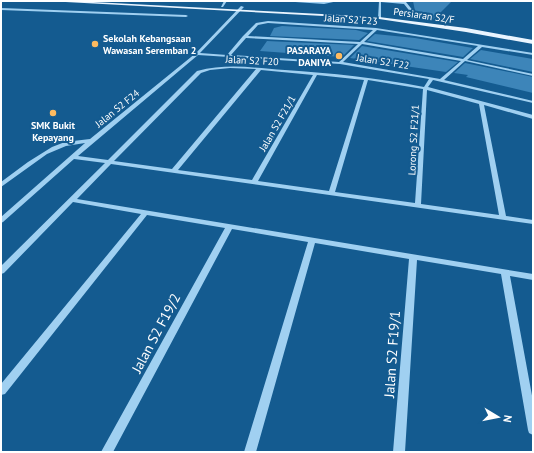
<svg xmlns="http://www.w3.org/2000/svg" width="534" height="453" viewBox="0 0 534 453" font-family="'PT Sans',sans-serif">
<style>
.building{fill:#3d85b9}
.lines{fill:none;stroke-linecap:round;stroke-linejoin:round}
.minor{fill:#a0d0f1;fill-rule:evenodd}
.major{fill:#eaf5ff;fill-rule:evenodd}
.poi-dot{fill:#ffbb60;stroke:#145b90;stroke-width:1.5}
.labels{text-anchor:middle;stroke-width:4;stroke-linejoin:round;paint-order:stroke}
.far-street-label{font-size:10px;fill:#fff;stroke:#145b90}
.far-poi-label{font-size:10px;font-weight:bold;fill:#fff;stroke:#145b90;text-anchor:start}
.near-street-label{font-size:14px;fill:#fff;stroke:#145b90}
</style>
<rect width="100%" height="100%" fill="#145b90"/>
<!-- building -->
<path class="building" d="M413,1H429L451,2L433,20L430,13L415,11Z
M282,26L356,30L368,33L359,40L270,36L274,28Z
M375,34L415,38L473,48L463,57L367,41Z
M267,41L354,45L342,57L260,51Z
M362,46L458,62L446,72L350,58Z
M481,50L533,59V72L470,59Z
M465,63L533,77V93L466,77L468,75L454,73Z"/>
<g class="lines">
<!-- minor -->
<path class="minor" d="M224,1H227L223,7H221Z
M281,1L324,2L338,1L324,4Z
M379,1L406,2L414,12L430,14L432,20L429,21L428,16L412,14L404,4L381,2V18L378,19Z
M241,6L244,7L200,53L227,55L243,36L256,23L268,21L376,28L533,53V55L482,47L467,60L533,74V76L465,61L444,80L533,101V103L433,80L428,87L533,115V119L484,105L506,216L533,220V224L111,164L77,199L533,274V280L510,276L533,401V435L529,433L528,430L501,274L417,260L405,452H393L409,259L315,243L256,452H244L308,242L232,229L113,452H101L225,228L147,215L5,394L1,395V384L141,214L73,202L4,273L1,274V266L105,163L74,159L3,222L1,223V217L85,143L66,146L47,154L1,187V182L28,162L52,147L65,142L90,139L196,53ZM268,23L373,30L360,42L248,36L258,25ZM377,30L478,46L463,59L364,42ZM246,38L358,44L339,62L231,55ZM362,44L461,61L440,79L343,62ZM198,55L340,64L429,79L424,87C378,78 331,73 285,70C254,68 228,63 197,71L108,160L78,156ZM230,68L256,69L172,169L114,161L201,73L210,70ZM261,70L313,75L252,180L178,170ZM317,75L364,80L329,191L258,181ZM368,80L423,89L415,203L335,192ZM427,90L479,104L499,215L421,204Z
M1,8L186,15L188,16L186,17L1,10Z"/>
<!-- major -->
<path class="major" d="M47,1H74L379,17L466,28L533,40V44L466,32L379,19Z"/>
</g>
<!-- markers -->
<g class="poi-dot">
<circle cx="95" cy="44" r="4"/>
<circle cx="339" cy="56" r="4"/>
<circle cx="53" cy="113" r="4"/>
</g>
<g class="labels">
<!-- far-street labels -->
<g class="far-street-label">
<text transform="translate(424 15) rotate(8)" y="4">Persiaran S2/F</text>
<text transform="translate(351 19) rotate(4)" y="4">Jalan S2 F23</text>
<text transform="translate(252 60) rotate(3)" y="4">Jalan S2 F20</text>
<text transform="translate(383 61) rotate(9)" y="4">Jalan S2 F22</text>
<text transform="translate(117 108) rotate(-39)" y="4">Jalan S2 F24</text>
<text transform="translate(277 123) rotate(-60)" y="4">Jalan S2 F21/1</text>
<text transform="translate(413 140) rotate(-87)" y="4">Lorong S2 F21/1</text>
</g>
<!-- far-poi labels -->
<g class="far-poi-label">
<text x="103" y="42">Sekolah Kebangsaan<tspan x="103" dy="12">Wawasan Seremban 2</tspan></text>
<text x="331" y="54" text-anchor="end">PASARAYA<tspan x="331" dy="12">DANIYA</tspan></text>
<text x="53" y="129" text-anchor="middle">SMK Bukit<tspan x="53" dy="12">Kepayang</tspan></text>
</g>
<!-- near-street labels -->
<g class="near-street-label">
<text transform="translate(156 333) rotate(-62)" y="5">Jalan S2 F19/2</text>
<text transform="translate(392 354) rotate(-86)" y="5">Jalan S2 F19/1</text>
</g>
</g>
<!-- border -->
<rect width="534" height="453" fill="none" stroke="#ffffff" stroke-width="4"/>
<!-- north arrow -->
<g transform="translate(498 417) rotate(100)" stroke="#145b90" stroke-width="3" paint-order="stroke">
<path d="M0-3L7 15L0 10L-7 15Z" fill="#ffffff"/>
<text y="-6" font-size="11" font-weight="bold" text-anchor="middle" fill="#ffffff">N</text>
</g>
</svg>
